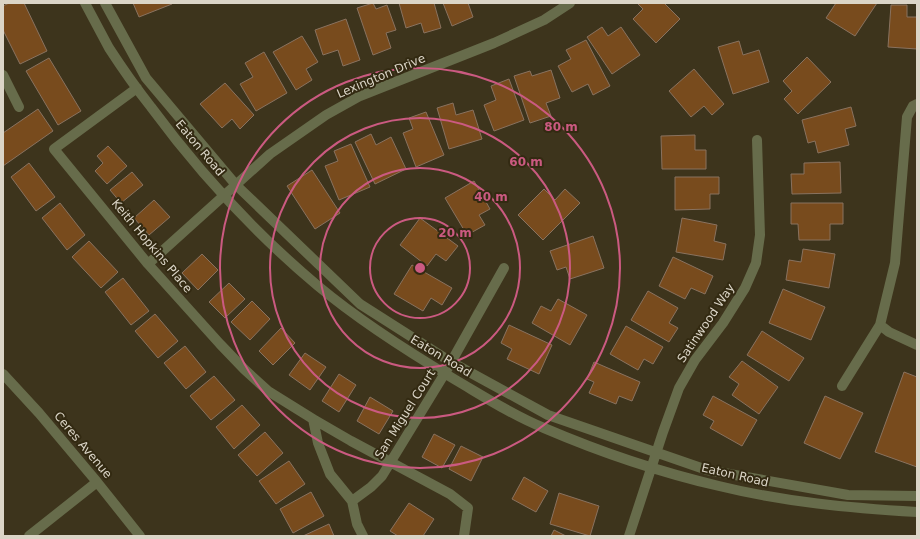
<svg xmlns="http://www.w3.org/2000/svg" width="920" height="539" viewBox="0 0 920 539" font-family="'DejaVu Sans',sans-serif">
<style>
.building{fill:#784b1d;stroke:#89725f}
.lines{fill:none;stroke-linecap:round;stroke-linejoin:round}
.minor{stroke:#676c4b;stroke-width:10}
.ring{fill:none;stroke:#cb5a81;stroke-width:2}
.labels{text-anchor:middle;stroke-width:4;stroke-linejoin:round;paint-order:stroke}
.street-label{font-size:12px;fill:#dbd5c7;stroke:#332a12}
.centre{fill:#cb5a81;stroke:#332a12;stroke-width:2}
.ring-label{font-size:12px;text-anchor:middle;font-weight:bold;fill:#cb5a81;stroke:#332a12;stroke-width:4;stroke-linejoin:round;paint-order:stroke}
</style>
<rect width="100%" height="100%" fill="#3d341c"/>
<!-- building -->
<path class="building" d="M9,3H24L47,51L20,64L3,30V6Z
M133,3H171L172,4L139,17Z
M373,3L376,9L387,5L396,30L386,33L391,48L373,55L357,8Z
M399,3H434L441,28L424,33L421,23L406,28Z
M443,3H468L473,17L452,26Z
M637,3H664L680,19L656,43L633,19L643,9Z
M836,3H877L855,36L826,18Z
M891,5H907V17H917V49L888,47Z
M346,19L360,60L343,66L338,50L323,55L315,30Z
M602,27L608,36L621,27L640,55L612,74L587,37Z
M302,36L318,62L306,69L312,80L296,90L273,52Z
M586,40L610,86L593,95L588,84L572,92L558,66L571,59L566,50Z
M739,41L743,55L759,50L769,82L733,94L718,47Z
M264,52L287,93L256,111L240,84L253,77L245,63Z
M807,57L831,82L798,114L784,99L792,91L783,81Z
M49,58L81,111L58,125L26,71Z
M694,69L724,104L712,115L704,106L691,117L669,91Z
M551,70L560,98L546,103L551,116L530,123L514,76L530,71L532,76Z
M509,79L524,120L494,131L484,105L496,100L491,86Z
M225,83L254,115L240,129L232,119L222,128L200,104Z
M453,103L456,115L473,110L482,139L449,149L437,108Z
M851,107L856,126L845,129L849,145L818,153L815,141L808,143L802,120Z
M38,109L53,131L3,166V133Z
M426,112L444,155L416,167L403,133L413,129L409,118Z
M371,134L376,145L391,137L406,169L375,184L355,142Z
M695,135V150H706V169H662L661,136Z
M351,144L370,187L339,200L325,166L338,161L334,151Z
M108,146L127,166L107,184L95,171L103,163L97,156Z
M840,162L841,193L792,194L791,174H804V163Z
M29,163L55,197L36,211L11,177Z
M312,170L340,213L315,229L287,186Z
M132,172L143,185L121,203L110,190Z
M675,177H719V194H710V209L675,210Z
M474,181L490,209L479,215L485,225L467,235L445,198Z
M544,189L555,200L565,189L580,203L543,240L518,215Z
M154,200L170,217L149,235L134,218Z
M60,203L85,235L67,250L42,218Z
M791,203H843V224H830V240H799L798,224H791Z
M420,218L458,246L446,261L436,254L427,266L400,245Z
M682,218L717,225L714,241L726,244L723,260L676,252Z
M593,236L604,268L570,279L566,267L557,270L550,251Z
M89,241L118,272L101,288L72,257Z
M803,249L835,254L829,288L786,280L789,260L801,262Z
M202,254L218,270L198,290L182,273Z
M673,257L713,276L705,294L691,288L685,299L659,286Z
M412,265L452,288L442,305L431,298L423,311L394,294Z
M123,278L149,311L131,325L105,292Z
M229,283L245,299L225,318L209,302Z
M783,289L825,307L811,340L769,323Z
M648,291L678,308L669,323L678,328L669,342L631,320Z
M558,299L587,315L570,345L532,323L541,306L551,311Z
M252,301L270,319L250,340L231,322Z
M155,314L178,341L158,358L135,331Z
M509,325L552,345L539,374L507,359L512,349L501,343Z
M626,326L663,347L653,364L644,359L638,370L610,354Z
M281,328L295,343L273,365L259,351Z
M762,331L804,358L789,381L747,355Z
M185,346L206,372L186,389L164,363Z
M305,353L326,367L310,390L289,375Z
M742,361L778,387L759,414L732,395L739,384L729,377Z
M594,362L640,382L632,401L619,396L616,404L589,393L594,382L587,379Z
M904,372L917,377V467L875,452Z
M339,374L356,385L339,412L322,401Z
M214,376L235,400L211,420L190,396Z
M713,396L757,420L742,446L710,428L714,421L703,415Z
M825,396L863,413L840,459L804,443Z
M370,397L393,411L379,434L357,421Z
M242,405L260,425L234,449L216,427Z
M265,432L283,453L257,476L238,455Z
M434,434L455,445L442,468L422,457Z
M461,446L483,457L471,481L449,469Z
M289,461L305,484L276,504L259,481Z
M524,477L548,491L536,512L512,499Z
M311,492L324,516L293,533L280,509Z
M559,493L599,506L590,536L550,524Z
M409,503L434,519L423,536H398L390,531Z
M329,524L334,536H303Z
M554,530L566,536H551Z"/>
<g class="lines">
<!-- minor -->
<path class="minor" d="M85,3C93,18 101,33 109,48C122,68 136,88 151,107C199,172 256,234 318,286C360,321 407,351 454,379C483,396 512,415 544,428C600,452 659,472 719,486C784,502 850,508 917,512
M105,3L146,78L236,185L360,304L451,362L548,415L707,470L848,495L917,496
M3,75L19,107
M137,88L54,149L148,264L220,344L244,369L268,391L313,419
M917,104L913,106L907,117L895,263L880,325L889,332L917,345
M148,264L270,154L326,115L360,96L494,43L544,20L570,3
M3,374L39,413L97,482L140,536
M842,386L880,325
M352,501L371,487L382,476L445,373L504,268
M29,536L97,482
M363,536L357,524L352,501L330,474L318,443L313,419L351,441L450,494L468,508L464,536
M629,536L663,432L679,388L695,360L723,323L745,288L756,263L760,235L757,140"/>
</g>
<!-- distance rings -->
<g class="ring">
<circle cx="420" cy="268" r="50"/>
<circle cx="420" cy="268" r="100"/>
<circle cx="420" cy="268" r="150"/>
<circle cx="420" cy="268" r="200"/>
</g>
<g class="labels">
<!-- street labels -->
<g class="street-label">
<text transform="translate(381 76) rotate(-23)" y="4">Lexington Drive</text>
<text transform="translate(200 148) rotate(50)" y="4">Eaton Road</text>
<text transform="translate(152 246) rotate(50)" y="4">Keith Hopkins Place</text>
<text transform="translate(706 323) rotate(-56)" y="4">Satinwood Way</text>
<text transform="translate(441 356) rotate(31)" y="4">Eaton Road</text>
<text transform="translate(405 414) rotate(-58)" y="4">San Miguel Court</text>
<text transform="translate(83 445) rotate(50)" y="4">Ceres Avenue</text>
<text transform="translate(735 475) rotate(13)" y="4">Eaton Road</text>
</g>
</g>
<circle cx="420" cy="268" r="6" class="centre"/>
<g class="ring-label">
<text x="561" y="131">80 m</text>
<text x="526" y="166">60 m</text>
<text x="491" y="201">40 m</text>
<text x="455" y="237">20 m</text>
</g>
<!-- border -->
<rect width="920" height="539" fill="none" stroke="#dbd5c7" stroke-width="8"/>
</svg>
